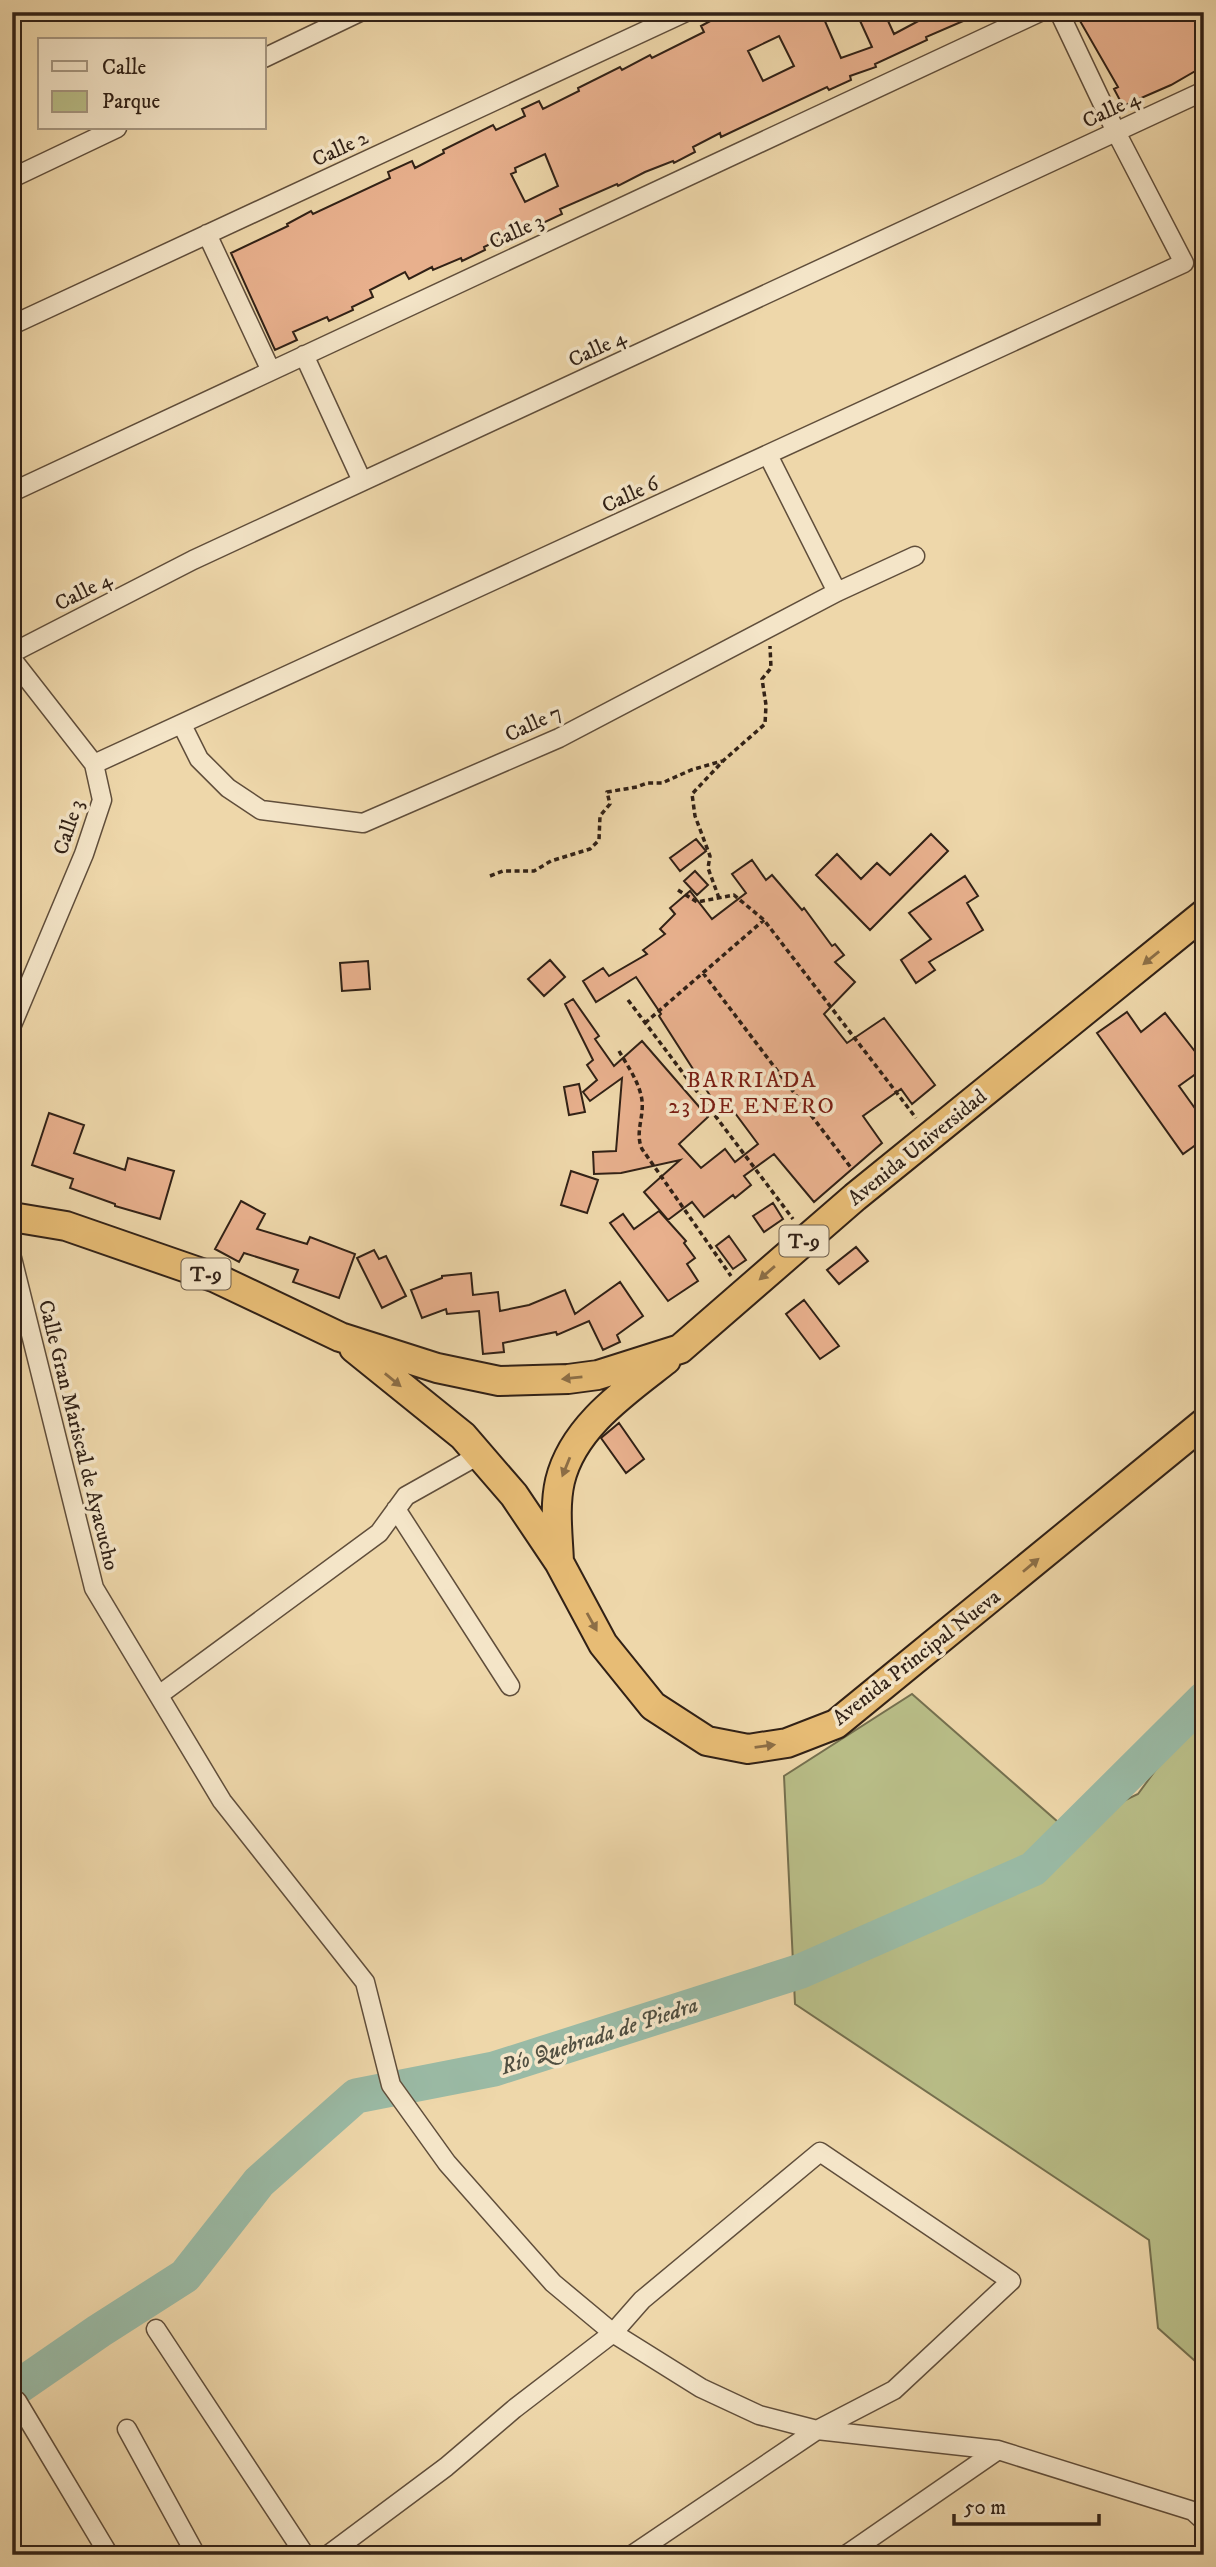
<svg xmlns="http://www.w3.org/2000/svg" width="1216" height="2567" viewBox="0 0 1216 2567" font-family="'IM FELL DW Pica',serif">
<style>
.green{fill:#b9be88;stroke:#75704f;stroke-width:2}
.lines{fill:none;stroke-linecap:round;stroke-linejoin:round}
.river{stroke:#9abaa5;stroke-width:35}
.building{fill:#e8b08d;stroke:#312116;stroke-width:2;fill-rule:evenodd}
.minor-casing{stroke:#604e3b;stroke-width:21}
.trunk-casing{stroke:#312116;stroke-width:32}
.path{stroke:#312116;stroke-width:3.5;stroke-dasharray:5 3.5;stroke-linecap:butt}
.minor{stroke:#f4e5c8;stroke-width:18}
.trunk{stroke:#e7bc75;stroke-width:28}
.oneway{fill:#8c6e46}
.labels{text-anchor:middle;stroke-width:7;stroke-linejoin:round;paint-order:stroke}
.shield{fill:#f4e5c8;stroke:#6c5c4b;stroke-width:2}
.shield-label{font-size:19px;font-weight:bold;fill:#312116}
.street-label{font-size:21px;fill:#312116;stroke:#f4e5c8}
.neighbourhood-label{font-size:23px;letter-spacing:2px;fill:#7a1f14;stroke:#f4e5c8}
.water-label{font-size:23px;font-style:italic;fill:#504f41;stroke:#f4e5c8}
</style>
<rect width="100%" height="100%" fill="#eed7aa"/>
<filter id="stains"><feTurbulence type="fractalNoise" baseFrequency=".00286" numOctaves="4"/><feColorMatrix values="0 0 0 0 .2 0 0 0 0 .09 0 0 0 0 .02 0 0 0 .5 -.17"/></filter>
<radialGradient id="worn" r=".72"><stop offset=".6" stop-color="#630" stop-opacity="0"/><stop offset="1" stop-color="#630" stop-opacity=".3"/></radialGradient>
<!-- green -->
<path class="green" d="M912,1694L1066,1829L1138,1794L1204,1704V2369L1158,2328L1149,2240L795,2004L784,1776Z"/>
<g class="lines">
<!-- river -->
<path class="river" d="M12,2391L99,2331L185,2276L259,2182L356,2096L494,2069L801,1971L1033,1869L1204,1699"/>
</g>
<!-- building -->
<path class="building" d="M727,12H821L841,58L872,47L856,12H884L894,34L926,17L924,12H984L926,37L927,40L875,64L876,67L850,76L851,80L829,90L827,87L721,137L720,133L693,147L695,152L674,163L673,161L645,172L618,186L617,184L560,209L562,214L543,223L541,219L484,247L485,250L462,261L461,258L433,270L432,267L409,279L405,272L370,290L373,297L352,307L353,310L329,321L327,317L293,332L297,340L275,350L231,253L288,226L287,224L311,211L313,214L390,178L388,172L412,161L415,168L444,153L443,150L493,125L496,130L525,116L522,109L539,101L543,109L579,91L578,88L620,67L622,70L650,55L652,58L704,32L701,26ZM779,36L794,66L763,81L748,51ZM545,154L558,186L525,202L511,174L516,172L515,168Z
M1096,12H1204V66L1171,85L1123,106L1114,89L1118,87L1080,21Z
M931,834L948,851L870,930L816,875L837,854L861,879L877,863L890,875Z
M696,839L706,851L680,871L670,858Z
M752,860L766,880L772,875L802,910L804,908L832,946L835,944L844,955L835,962L855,982L824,1014L847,1043L884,1018L935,1085L912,1104L901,1089L863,1116L882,1143L814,1202L774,1154L744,1176L751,1185L735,1198L733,1195L704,1217L692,1202L668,1220L644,1192L680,1160L621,1173L594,1174L593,1152L616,1151L622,1078L590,1101L583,1092L597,1080L587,1065L593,1060L565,1004L573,999L599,1036L595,1039L614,1066L642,1041L708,1117L679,1144L701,1168L725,1149L735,1162L758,1144L726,1101L718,1108L659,1016L661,1014L636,977L596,1002L583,981L603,968L609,976L647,954L643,950L665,934L660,929L675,914L670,908L690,891L712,919L746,893L732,874Z
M695,871L708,885L697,895L684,881Z
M965,876L978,896L967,903L983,930L929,962L935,970L916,983L901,960L931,939L909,913Z
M550,960L565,977L544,996L528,979Z
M368,961L370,989L342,991L340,963Z
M1127,1012L1141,1032L1165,1013L1204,1063V1068L1179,1086L1204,1121V1139L1183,1154L1097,1033Z
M579,1084L585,1112L569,1115L564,1087Z
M49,1113L84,1125L74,1153L125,1170L128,1158L174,1171L160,1219L115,1206V1204L70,1188L73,1179L32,1165Z
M571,1171L598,1180L587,1213L561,1205Z
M241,1201L265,1214L257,1229L307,1244L310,1237L355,1254L339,1298L293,1282L298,1270L244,1253L239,1262L215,1249Z
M773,1203L783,1219L764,1232L753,1216Z
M659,1211L686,1241L684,1243L695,1258L687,1264L698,1281L668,1301L610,1223L623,1214L634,1229Z
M729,1236L746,1260L733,1269L716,1246Z
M856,1247L868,1261L839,1284L827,1270Z
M374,1250L379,1259L386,1256L406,1296L382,1308L357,1258Z
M471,1273L473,1295L498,1292L500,1311L529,1305L565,1290L575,1314L620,1282L643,1316L617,1335L620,1342L603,1350L589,1321L557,1335L556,1332L503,1343L504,1352L483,1354L479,1311L447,1314L446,1309L422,1318L411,1290L442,1278V1276Z
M804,1300L839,1346L820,1359L786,1314Z
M619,1423L644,1459L626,1473L601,1438Z"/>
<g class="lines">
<defs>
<path id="minor" d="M264,58L360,12
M12,178L117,128
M207,234L271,371
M12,325L686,12
M304,355L362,481
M768,455L837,592
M12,492L1040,12
M12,653L193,560L1204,91
M12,659L94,764L102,800L84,854L12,1025
M182,725L199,759L228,788L261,810L363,823L559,738L837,592L915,556
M94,764L1184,263L1116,132L1059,12
M12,1258L94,1588L222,1801L365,1982L391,2085L447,2163L553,2283L613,2333L701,2388L759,2415L817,2430L998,2450L1193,2511L1204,2521
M396,1509L510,1686
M159,1695L379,1533L406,1496L479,1455
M156,2329L305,2555
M17,2401L109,2555
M127,2429L196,2555
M328,2555L446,2467L514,2409L613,2333L642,2300L820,2152L1011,2281L894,2390L817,2430L632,2555
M846,2555L998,2450"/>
<path id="trunk" d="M12,1217L66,1226L216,1278L340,1337L437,1368L499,1381L568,1379L598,1375L680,1349L855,1197L1204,914
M354,1348L463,1436L514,1495L559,1562L603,1644L653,1706L707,1741L748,1749L787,1743L836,1724L1204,1423
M559,1562C558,1536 554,1507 560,1481C573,1427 625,1392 666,1360"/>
</defs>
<!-- minor casing -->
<use href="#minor" class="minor-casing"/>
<!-- trunk casing -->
<use href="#trunk" class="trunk-casing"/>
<!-- path -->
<path class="path" d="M490,876L503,871H534L551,861L590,849L599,840L600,816L610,804L607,792L637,787L647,783H662L691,770L722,761
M678,890L697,902L734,895L764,920L916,1118
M719,898L708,868L710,856L695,816L692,794L724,760L765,724L766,705L762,679L771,668L770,646
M703,973L852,1169
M628,1000L793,1219
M645,1023L764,920
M619,1051C627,1065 637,1079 641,1095C646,1115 634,1131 642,1149L731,1276"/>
<!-- minor -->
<use href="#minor" class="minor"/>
<!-- trunk -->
<use href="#trunk" class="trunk"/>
</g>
<!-- one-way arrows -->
<defs><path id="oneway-solid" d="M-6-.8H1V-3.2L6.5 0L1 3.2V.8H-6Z" transform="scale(1.75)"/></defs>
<g class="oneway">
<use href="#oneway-solid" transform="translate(1151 958) rotate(141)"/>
<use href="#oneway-solid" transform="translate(767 1273) rotate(139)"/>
<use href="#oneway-solid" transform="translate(572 1378) rotate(174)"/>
<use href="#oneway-solid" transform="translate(393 1380) rotate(39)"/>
<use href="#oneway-solid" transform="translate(566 1467) rotate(112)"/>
<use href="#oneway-solid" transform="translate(1031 1565) rotate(-40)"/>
<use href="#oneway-solid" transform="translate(592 1622) rotate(61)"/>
<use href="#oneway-solid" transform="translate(765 1746) rotate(-8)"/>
</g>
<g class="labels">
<!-- shield labels -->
<g class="shield">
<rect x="779.5" y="1225.5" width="49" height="31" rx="5"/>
<rect x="181.5" y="1258.5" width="49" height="31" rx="5"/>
</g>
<g class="shield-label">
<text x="804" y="1248">T-9</text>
<text x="206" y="1281">T-9</text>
</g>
<!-- street labels -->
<g class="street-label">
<text transform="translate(1111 109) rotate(-25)" y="7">Calle 4</text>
<text transform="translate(340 148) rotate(-25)" y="7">Calle 2</text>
<text transform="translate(516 231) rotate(-25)" y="7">Calle 3</text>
<text transform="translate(597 348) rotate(-25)" y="7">Calle 4</text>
<text transform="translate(630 494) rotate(-25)" y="7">Calle 6</text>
<text transform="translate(83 591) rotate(-27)" y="7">Calle 4</text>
<text transform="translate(533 723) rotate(-25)" y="7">Calle 7</text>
<text transform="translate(68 827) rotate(-72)" y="7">Calle 3</text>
<text transform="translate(917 1147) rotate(-39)" y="7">Avenida Universidad</text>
<text transform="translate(79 1435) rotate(76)" y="7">Calle Gran Mariscal de Ayacucho</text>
<text transform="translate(916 1657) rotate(-38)" y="7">Avenida Principal Nueva</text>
</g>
<!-- neighbourhood labels -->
<g class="neighbourhood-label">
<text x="752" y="1087">BARRIADA<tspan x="752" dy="26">23 DE ENERO</tspan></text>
</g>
<!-- water labels -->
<g class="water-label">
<text transform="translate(599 2035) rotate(-18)" y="8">Río Quebrada de Piedra</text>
</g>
</g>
<!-- margin -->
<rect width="1216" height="2567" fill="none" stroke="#eed7aa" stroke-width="42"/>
<rect x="14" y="14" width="1188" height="2539" fill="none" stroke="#312116" stroke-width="3.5"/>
<rect x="21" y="21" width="1174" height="2525" fill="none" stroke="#312116" stroke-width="2"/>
<!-- legend -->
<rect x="38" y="38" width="228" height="91" fill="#f4e5c8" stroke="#a69781" stroke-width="2"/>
<rect x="52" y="61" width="35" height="10" fill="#f4e5c8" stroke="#a69781" stroke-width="2"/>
<text x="102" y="74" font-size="21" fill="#312116">Calle</text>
<rect x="52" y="91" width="35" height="21" fill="#b9be88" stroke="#a69781" stroke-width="2"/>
<text x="102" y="108" font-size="21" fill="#312116">Parque</text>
<!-- scale -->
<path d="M954 2514v10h145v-10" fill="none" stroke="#312116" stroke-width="3.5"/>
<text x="964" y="2514" font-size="21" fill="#312116" stroke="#f4e5c8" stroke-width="5" paint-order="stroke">50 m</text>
<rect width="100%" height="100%" filter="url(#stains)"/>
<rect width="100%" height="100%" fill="url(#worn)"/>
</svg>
